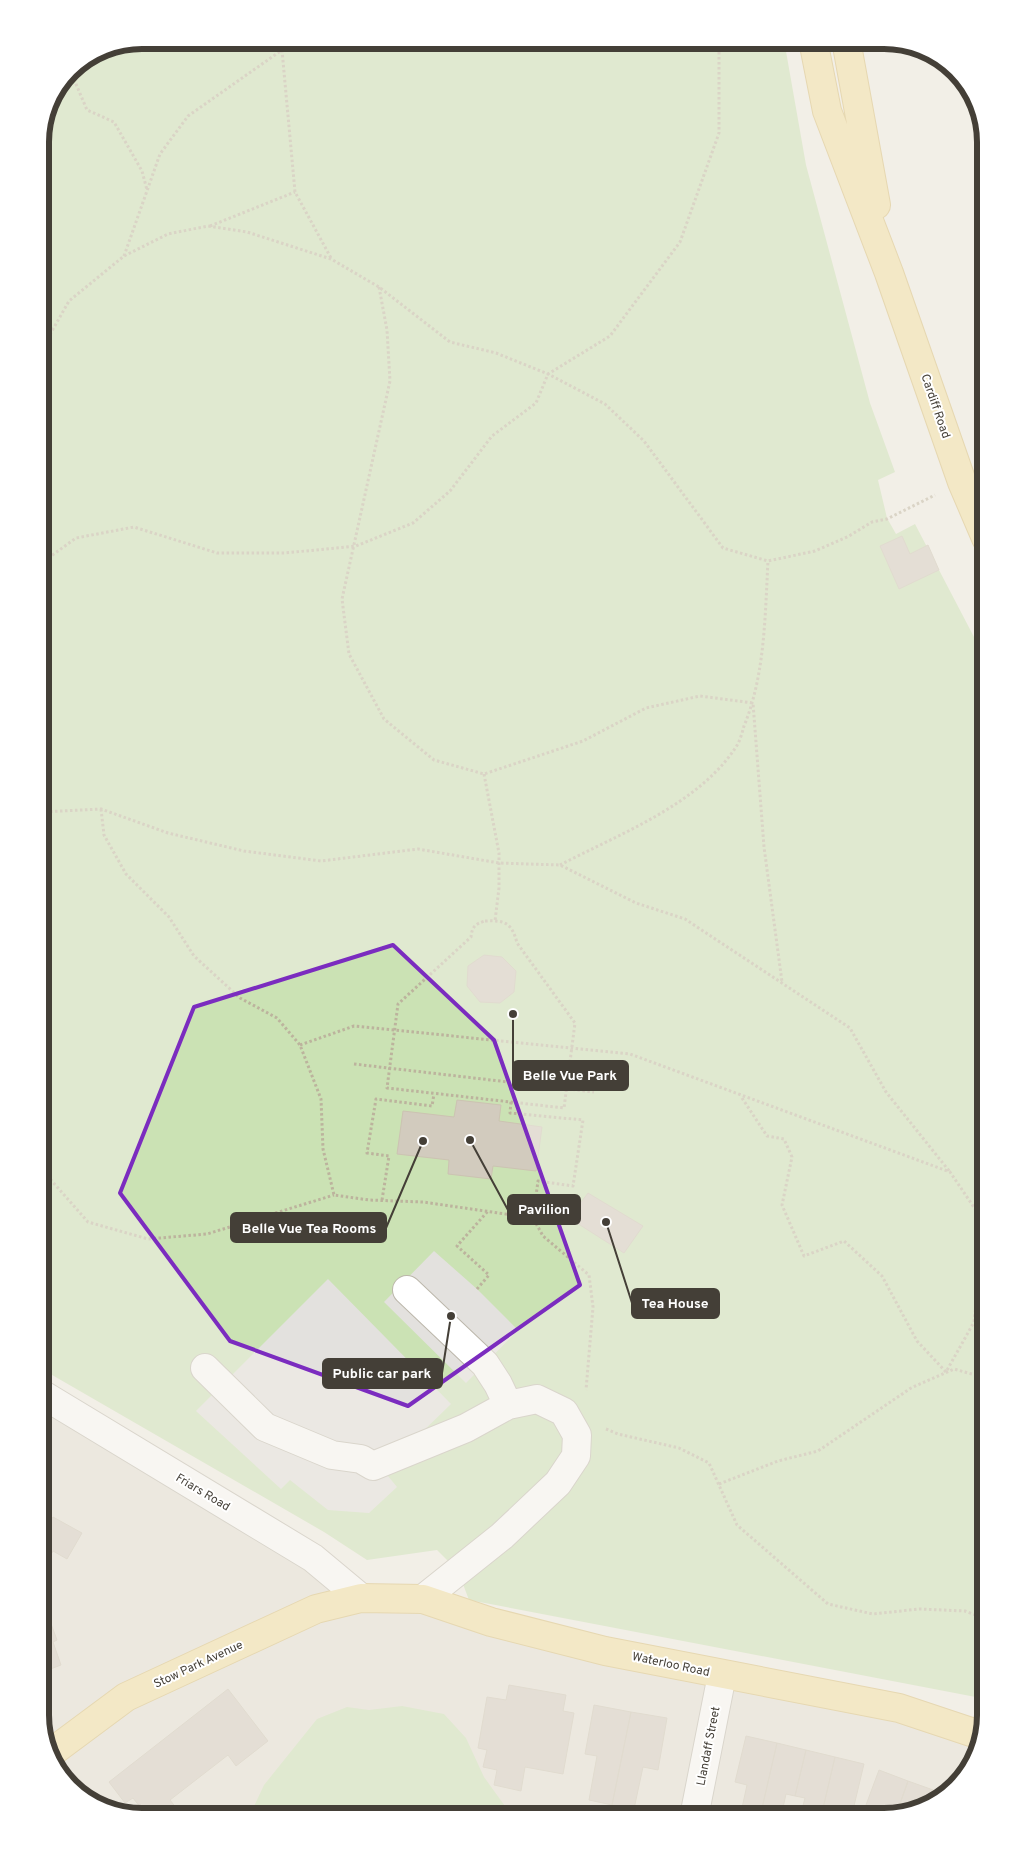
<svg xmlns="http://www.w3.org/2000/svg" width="1026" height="1857" viewBox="0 0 1026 1857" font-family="Overpass,sans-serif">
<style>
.residential{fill:#e5e1d6}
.green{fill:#cbe2b4}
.parking{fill:#e3e1de}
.building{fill:#d2cbbe;stroke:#ccc3b2}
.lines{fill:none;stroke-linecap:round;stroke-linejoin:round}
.minor-casing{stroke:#bcb7ab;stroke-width:30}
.major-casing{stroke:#d7bc70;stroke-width:30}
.path{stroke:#bcb39d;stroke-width:3;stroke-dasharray:2.5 2.5;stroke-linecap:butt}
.minor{stroke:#fff;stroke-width:28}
.major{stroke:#f4df9e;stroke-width:28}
.marked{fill:none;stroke:#7b2cbf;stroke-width:4;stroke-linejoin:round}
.labels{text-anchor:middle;stroke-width:4;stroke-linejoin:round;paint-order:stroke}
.street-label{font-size:12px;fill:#443f37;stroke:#fff}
.rim{fill:none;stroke:#443f37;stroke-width:6}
.leader{fill:none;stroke:#443f37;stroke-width:2}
.callout-dot{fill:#443f37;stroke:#fff;stroke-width:2}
.callout{fill:#443f37;stroke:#443f37;stroke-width:2}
.callout-label{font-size:14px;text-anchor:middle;font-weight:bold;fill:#fff}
</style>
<rect width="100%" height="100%" fill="#f2efe7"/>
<!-- residential -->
<path class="residential" d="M40,1394L361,1598L980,1735L969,1772L924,1809L884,1817H476L459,1780L304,1817H135L85,1800L48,1755L40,1715Z"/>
<!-- green -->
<path class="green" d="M142,40H784L806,165L870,403L895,472L878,480L887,518L896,534L915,524L986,660V1699L469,1600L458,1571L437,1550L367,1560L324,1532L40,1368V135L48,102L70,70L103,48Z
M402,1706L444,1714L466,1738L484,1777L505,1806L507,1817H249L264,1785L317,1719L347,1707L369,1710Z"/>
<!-- parking -->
<path class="parking" d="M434,1251L477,1289L518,1330L466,1383L384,1302Z
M328,1279L451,1404L383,1470L397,1487L369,1513L328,1510L290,1480L281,1489L196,1411Z"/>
<!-- building -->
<path class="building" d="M902,536L910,554L928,545L939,570L899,589L880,546Z
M484,955L502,957L516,971L514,992L500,1003L480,1002L467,986L468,966Z
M457,1100L501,1105L499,1121L542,1127L536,1171L493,1166L491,1179L448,1174L449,1160L397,1154L403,1111L454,1117Z
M588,1193L643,1226L624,1253L569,1218Z
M53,1517L82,1533L67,1559L53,1551L40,1573V1533L43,1534Z
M47,1613L57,1640L53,1642L61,1665L40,1673V1616Z
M509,1685L566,1695L563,1711L574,1713L563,1774L525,1767L521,1791L494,1785L497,1770L483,1767L487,1750L478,1748L487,1697L506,1700Z
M228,1689L268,1741L236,1766L228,1755L170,1800L177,1809L175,1817H148L133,1798L125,1803L109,1782Z
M594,1705L631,1712L612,1805L589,1800L597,1756L585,1754Z
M631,1712L667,1718L658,1770L643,1767L634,1809L612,1805Z
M746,1736L777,1743L760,1817H740L747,1785L735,1782Z
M777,1743L806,1750L795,1796L786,1794L781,1817H760Z
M806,1750L835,1757L821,1817H800L805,1798L795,1796Z
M835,1757L864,1764L853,1810L843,1807L841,1817H821Z
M879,1770L908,1781L896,1815L872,1817L863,1813Z
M908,1781L936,1791L932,1802L924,1809L896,1815Z"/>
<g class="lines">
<defs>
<path id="minor" d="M407,1290L485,1364L498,1384L508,1405
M205,1368L265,1427L332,1455L361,1459L373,1466L466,1428L508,1405L537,1399L564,1412L577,1435L576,1456L558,1483L502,1536L423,1599
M40,1393L313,1558L361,1598
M694,1817L722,1675"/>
<path id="major" d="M813,40L827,111L889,273L962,482L986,538
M846,40L876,205
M48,1755L126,1697L316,1609L361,1598L423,1599L491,1622L605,1651L899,1708L980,1735"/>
</defs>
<!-- minor casing -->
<use href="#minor" class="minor-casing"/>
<!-- major casing -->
<use href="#major" class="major-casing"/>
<!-- path -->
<path class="path" d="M282,50L295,192L331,258
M70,70L87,110L114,122L142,171L147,190
M210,226L295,192
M124,256L160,154L188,116L282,50L293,40
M379,287L387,330L390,381L342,599L349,654L384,719L434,760L484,774L583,741L646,708L700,696L753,703L764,847L782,982
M40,352L69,301L124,256L168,234L208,226L247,232L331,259L379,287L450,342L496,353L548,374L605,404L644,441L723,548L768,561L815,551L849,536L872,522L887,519L935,495
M40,564L76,538L134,527L217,553H285L356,546L413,523L450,491L492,436L536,403L548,374L610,336L680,242L719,133V40
M484,774L499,853V888L495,921
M101,809L104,835L126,874L169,917L194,956L240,998L277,1018L300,1045L321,1099L323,1149L334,1195L369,1200L423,1202L533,1218L543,1236L589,1275L593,1307L586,1390
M40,812L101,809L168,833L244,851L321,861L418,849L499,863L560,865L636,903L685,919L850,1028L886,1092L950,1172
M560,865C619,834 698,805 736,747C740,741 742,733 744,726C765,675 765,616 768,561
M485,921C505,920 512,923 517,943L575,1023L564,1108L387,1088L398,1004L471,937C472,927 475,924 485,921Z
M300,1045L354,1026L630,1054L950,1172L986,1225
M354,1064L594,1092
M742,1098L767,1136L784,1139L792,1157L782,1205L804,1256L844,1241L882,1276L917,1341L946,1372L974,1322L985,1224
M511,1102L510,1113L583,1120L573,1186L538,1181L533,1218
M40,1162L51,1180L88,1222L148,1239L207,1234L334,1195
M382,1200L389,1156L367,1153L376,1099L432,1106L434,1094
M477,1289L489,1275L457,1246L488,1211
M606,1429L618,1434L679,1448L709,1463L737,1525L828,1604L873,1614L919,1609L965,1611L986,1619
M719,1484L778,1461L818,1451L911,1388L954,1369L986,1378"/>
<!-- minor -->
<use href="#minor" class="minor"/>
<!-- major -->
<use href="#major" class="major"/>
</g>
<!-- marked area -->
<path d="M0 0H1026V1857H0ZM393,945L494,1040L580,1285L408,1406L230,1341L120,1193L194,1007Z" fill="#f2efe7" fill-opacity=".55" fill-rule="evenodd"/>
<path class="marked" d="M393,945L494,1040L580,1285L408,1406L230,1341L120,1193L194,1007Z"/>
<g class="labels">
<!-- street labels -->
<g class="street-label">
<text transform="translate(936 406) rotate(71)" y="4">Cardiff Road</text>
<text transform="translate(203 1492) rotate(31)" y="4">Friars Road</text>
<text transform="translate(198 1664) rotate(-25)" y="4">Stow Park Avenue</text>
<text transform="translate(671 1664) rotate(12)" y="4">Waterloo Road</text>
<text transform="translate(708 1746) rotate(-79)" y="4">Llandaff Street</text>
</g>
</g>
<!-- crop -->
<path d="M0 0H1026V1857H0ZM142 49H884A93 93 0 0 1 977 142V1715A93 93 0 0 1 884 1808H142A93 93 0 0 1 49 1715V142A93 93 0 0 1 142 49Z" fill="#fff" fill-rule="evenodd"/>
<path class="rim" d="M142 49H884A93 93 0 0 1 977 142V1715A93 93 0 0 1 884 1808H142A93 93 0 0 1 49 1715V142A93 93 0 0 1 142 49Z"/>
<!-- callouts -->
<path class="leader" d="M513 1014L513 1076M470 1140L508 1210M423 1141L386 1228M606 1222L632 1303M451 1316L442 1373"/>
<g class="callout-dot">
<circle cx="513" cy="1014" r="5"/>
<circle cx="470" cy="1140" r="5"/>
<circle cx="423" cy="1141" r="5"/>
<circle cx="606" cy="1222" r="5"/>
<circle cx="451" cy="1316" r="5"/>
</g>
<g class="callout">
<rect x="513" y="1061" width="115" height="29" rx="5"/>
<rect x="508" y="1195" width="72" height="29" rx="5"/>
<rect x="231" y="1213" width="155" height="29" rx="5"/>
<rect x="632" y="1289" width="87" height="29" rx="5"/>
<rect x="323" y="1359" width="119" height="29" rx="5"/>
</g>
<g class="callout-label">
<text x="570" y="1080">Belle Vue Park</text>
<text x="544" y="1214">Pavilion</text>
<text x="309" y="1233">Belle Vue Tea Rooms</text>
<text x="675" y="1308">Tea House</text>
<text x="382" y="1378">Public car park</text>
</g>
</svg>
